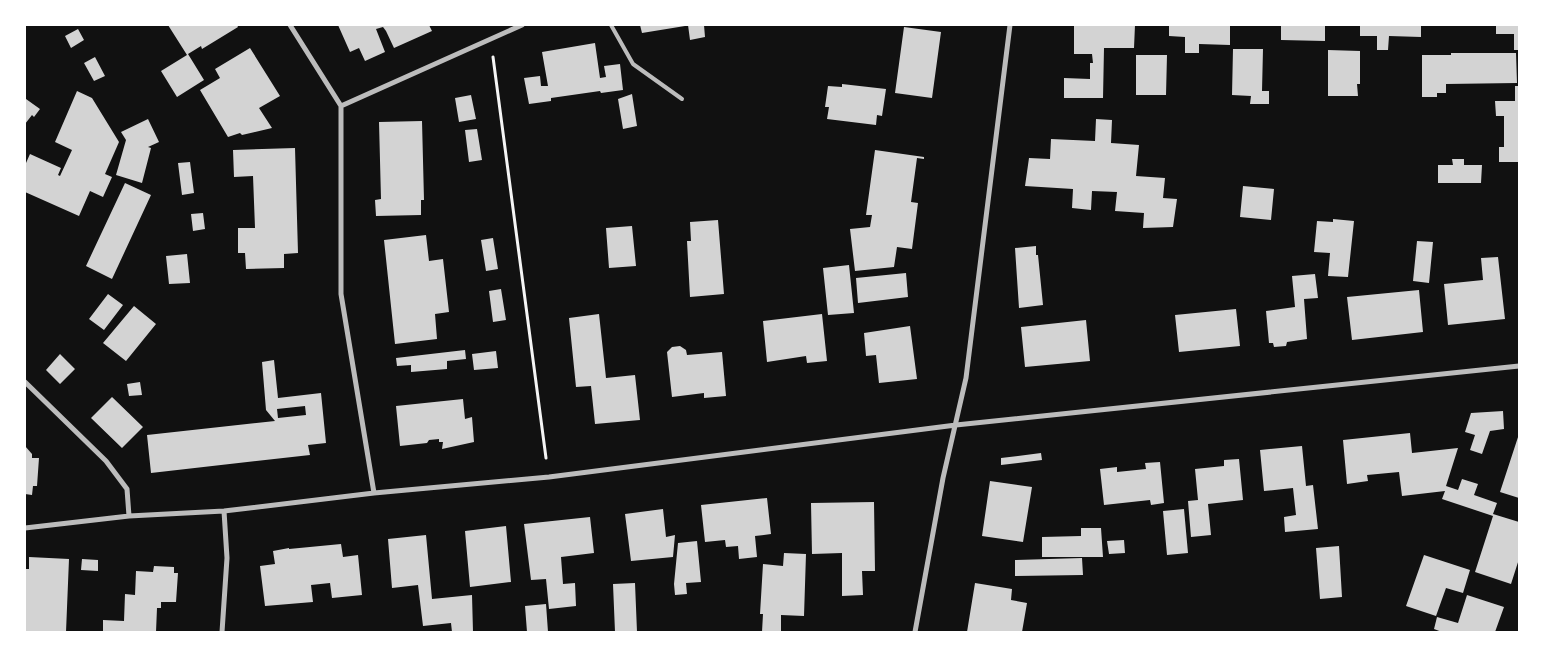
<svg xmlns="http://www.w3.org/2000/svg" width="1544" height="657" viewBox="0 0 1544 657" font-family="Mulish,sans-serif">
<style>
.building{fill:#d3d3d3;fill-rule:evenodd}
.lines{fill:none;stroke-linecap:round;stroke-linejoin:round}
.path{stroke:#f5f5f5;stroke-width:3}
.service{stroke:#bcbcbc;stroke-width:4}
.minor{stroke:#bcbcbc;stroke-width:5}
</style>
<rect width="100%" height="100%" fill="#111"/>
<!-- building -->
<path class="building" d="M168,25H237L238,27L202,49L201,46L188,54L204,80L177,97L161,71L187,55Z
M338,25H429L432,31L394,48L386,31L383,27L376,29L385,52L365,61L359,48L350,52Z
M640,25H684L685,26L642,33Z
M688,25H704L705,37L690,40Z
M1074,25H1135L1134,48H1104L1103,98H1064V78L1090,79V63H1093L1092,54H1074Z
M1169,25H1230V45L1199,44V53H1185V37L1169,36Z
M1281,25H1325V41L1281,40Z
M1360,25H1421V37L1389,36L1388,50H1377V36H1360Z
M1496,25H1519V50H1514V34H1496Z
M904,27L941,32L932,98L895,93Z
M78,29L84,40L71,48L65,36Z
M595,43L600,78L606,77L604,66L620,64L623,90L601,93L600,91L551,98V101L529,104L524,78L540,76L541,86H548L542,52Z
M250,48L280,96L259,108L272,128L242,135L240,133L228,137L200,90L220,78L215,69Z
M1233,49H1263L1262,91H1269V104H1250L1251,96L1232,95Z
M1328,50L1360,51V84H1357L1358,96H1328Z
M1451,53H1516L1517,83L1446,84V93H1437V97H1422V55H1451Z
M1136,55H1167L1166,95H1136Z
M95,57L105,76L94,81L84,63Z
M842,84L886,89L882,116L877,115L876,125L827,119L829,107H825L828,86L842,87Z
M1515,86H1519V162H1499V147H1504V116H1496L1495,101H1515Z
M77,91L92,98L119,142L105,174L112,177L103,197L90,191L79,216L25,192V162L26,163L30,154L61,168L58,175L60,176L72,150L55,142Z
M632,94L637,126L623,129L618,99Z
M471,95L476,119L459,122L455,98Z
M26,99L40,109L34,117L32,115L25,124V101Z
M148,119L159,142L148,147L151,148L142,183L116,175L126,140L121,132Z
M1096,119L1112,120L1111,143L1139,145L1136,176L1165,178L1163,198L1177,199L1173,227L1143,228L1144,213L1115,211L1117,192L1092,191L1091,210L1072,208L1073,189L1025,186L1029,158L1050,159L1051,139L1095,141Z
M422,121L424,200H421V215L376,216L375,200L381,199L379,122Z
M477,129L482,160L469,162L465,130Z
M295,148L298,253L284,254V268L246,269L245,253H238V228H255L253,176L234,177L233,150Z
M875,150L924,157V159L917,158L911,202L918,203L912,249L897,247L894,267L855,271L850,229L870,227L872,215H866Z
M1452,159H1464V165H1482L1481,183H1438V165H1453Z
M190,162L194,193L182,195L178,163Z
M125,183L151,195L112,279L86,266Z
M1243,186L1274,189L1271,220L1240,217Z
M203,213L205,229L193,231L191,214Z
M1333,219L1354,221L1348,277L1328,276L1330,253L1314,252L1317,221L1333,222Z
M718,220L724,294L690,297L687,241H691L690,222Z
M632,226L636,266L609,268L606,228Z
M426,235L429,261L443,259L449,312L435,314L437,339L395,344L384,240Z
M493,238L498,269L486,271L481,240Z
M1417,241L1433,242L1429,283L1413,281Z
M1036,246V255H1038L1043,305L1019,308L1015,248Z
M187,254L190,283L169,284L166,256Z
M1498,257L1505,319L1448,325L1444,284L1483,280L1481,258Z
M849,265L854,313L828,315L823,268Z
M906,273L908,297L858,303L856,278Z
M1315,274L1318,298L1304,299L1307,339L1287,342L1286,346L1274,347L1273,343H1269L1266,311L1295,307L1292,276Z
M501,289L506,320L493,322L489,291Z
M1419,290L1423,332L1352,340L1347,297Z
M108,294L123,305L104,330L89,319Z
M134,306L156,324L126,361L103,343Z
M1236,309L1240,346L1179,352L1175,315Z
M599,314L606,378L635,375L640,420L595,424L591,386L576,387L569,318Z
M822,314L827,361L807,363L806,356L767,362L763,321Z
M1086,320L1090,361L1025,367L1021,327Z
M910,326L917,379L879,383L876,355L866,356L864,333Z
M680,346L686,350L687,355L722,352L726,396L704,398V393L672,397L667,352L672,347Z
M465,350L466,359L447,361V369L411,372V365L397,366L396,358Z
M496,351L498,368L474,370L472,354Z
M60,354L75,369L60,384L46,370Z
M274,360L278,398L321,393L326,443L308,445L310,455L151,473L147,435L275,421L266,410L262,362ZM305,406L306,415L278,418L277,409Z
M140,382L142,395L129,396L127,384Z
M112,397L143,427L122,448L91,418Z
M463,399L465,419L472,417L474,442L442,449L443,442H439V439L429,440L427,443L400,446L396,406Z
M1503,411L1504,429L1490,431L1482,454L1470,450L1475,435L1465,432L1471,413Z
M1410,433L1412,453L1458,448L1446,486L1458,490L1462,479L1478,484L1474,495L1497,503L1493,514L1519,522V559L1511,584L1475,572L1493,516L1442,499L1445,491L1402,496L1399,472L1367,475L1368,481L1347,484L1343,440Z
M1519,434V498L1500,492Z
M25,446L32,454V458H39L37,486H33L32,495L25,494Z
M1302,446L1306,486L1313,485L1318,529L1285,532L1284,517L1296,515L1293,488L1264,491L1260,450Z
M1041,453L1042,460L1001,465V458Z
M1239,459L1243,500L1208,504L1211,535L1191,537L1188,501L1198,500L1195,469L1224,466V460Z
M1160,462L1164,503L1151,505L1150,500L1104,505L1100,469L1117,467V472L1146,469L1145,463Z
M990,481L1032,487L1023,542L982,536Z
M767,498L771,534L755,536L757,557L739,559L738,546L726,547L725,540L705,542L701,505Z
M874,502L875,571H862L863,595L842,596V553L812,554L811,503Z
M663,509L666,537L675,535L673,557L631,561L625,514Z
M1184,509L1188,553L1167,555L1163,511Z
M590,517L594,553L561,557L563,584L575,583L576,606L549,609L546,579L531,580L524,524Z
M506,526L511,582L470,587L465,531Z
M1081,528H1101L1103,557H1042V537L1081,536Z
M426,535L432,599L472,595L473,632H452L451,623L423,626L418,585L392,588L388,539Z
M1124,540L1125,553L1109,554L1107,541Z
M697,541L701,582L686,583L687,594L675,595L674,584L678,543Z
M341,544L343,557L358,555L362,595L332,598L330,583L311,585L313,602L265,606L260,566L275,564L273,551L289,548V549Z
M1339,546L1342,597L1320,599L1316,548Z
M784,553L806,554L804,616L781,615V632H762L763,614H760L763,564L783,566Z
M1424,555L1470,570L1463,593L1446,588L1436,616L1406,606Z
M29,557L69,559L66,632H25V569H29Z
M1082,558L1083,575L1015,576V560Z
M82,559L98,560V571L81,570Z
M154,566L174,567V573H178L176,602H161V608H157L156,632H103V620L124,621L125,594L135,595L136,571L153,572Z
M635,583L637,632H615L613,584Z
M975,583L1012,589L1011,600L1027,603L1022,632H967Z
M1467,595L1504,607L1495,632H1442L1434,629L1437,617L1458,623Z
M546,604L548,632H527L525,606Z"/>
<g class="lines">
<!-- path -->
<path class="path" d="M493,57L546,458"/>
<!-- service -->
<path class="service" d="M611,25L633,64L682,99"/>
<!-- minor -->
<path class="minor" d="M290,25L341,106V294L374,493
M341,106L522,25
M25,382L106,461L127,489L129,516
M25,528L129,516L224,511L374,493L549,477L956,425L1519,366
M222,632L227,558L224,511
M915,632L943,478L966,378L1010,25"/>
</g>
<!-- border -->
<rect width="1544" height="657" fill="none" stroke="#ffffff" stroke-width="52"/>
</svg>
